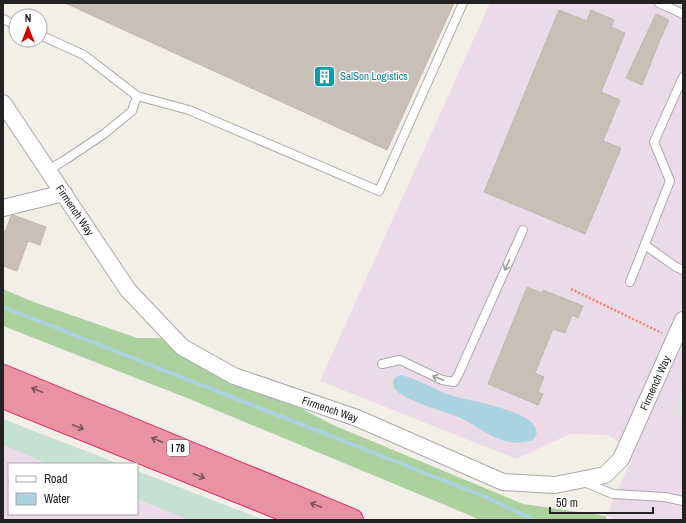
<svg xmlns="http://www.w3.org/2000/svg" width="686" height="523" viewBox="0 0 686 523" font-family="'Archivo Narrow',sans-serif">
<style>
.industrial{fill:#ebdbe8}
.forest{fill:#add19e}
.wetland{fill:#c6e0d4}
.parking{fill:#e2e2e2}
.water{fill:#aad3df}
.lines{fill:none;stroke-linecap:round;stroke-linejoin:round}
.stream{stroke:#aad3df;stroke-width:4}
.building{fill:#c7bfb8;stroke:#c4b6ab}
.lane-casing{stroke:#a9a9a9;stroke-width:10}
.street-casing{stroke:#a9a9a9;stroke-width:18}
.highway-casing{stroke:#dc2a67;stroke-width:24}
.path{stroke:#fa8072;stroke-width:2.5;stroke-dasharray:2 2;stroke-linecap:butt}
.lane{stroke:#fff;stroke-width:8}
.street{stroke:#fff;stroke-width:16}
.highway{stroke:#e892a2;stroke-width:22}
.oneway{stroke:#9c9c9c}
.oneway2{stroke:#7b545c}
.labels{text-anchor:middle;stroke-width:3;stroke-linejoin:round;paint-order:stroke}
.shield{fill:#fff;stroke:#646464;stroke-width:1}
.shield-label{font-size:10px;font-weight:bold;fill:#222}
.culture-label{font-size:11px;fill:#0d838f;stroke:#fff;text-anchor:start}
.street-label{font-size:11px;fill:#222;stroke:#fff}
</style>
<rect width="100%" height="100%" fill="#f2efe9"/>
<!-- industrial -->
<path class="industrial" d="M490,3H683V520H617L606,516L635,452L607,435L570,434L516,459L320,381Z
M3,419L119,464H9V514H137V471L264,520H3Z"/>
<!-- forest -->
<path class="forest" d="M3,289L31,301L137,338H164L333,425L523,504L606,516V520H479L469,515L187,398L3,326Z"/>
<!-- wetland -->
<path class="wetland" d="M3,419L119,464H49L3,445Z
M137,471L264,520H189L137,499Z"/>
<!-- parking -->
<path class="parking" d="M683,382V418L672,414Z"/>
<!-- water -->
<path class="water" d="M401,375C418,379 433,389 450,395C468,401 531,410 536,429C538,434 535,437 533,440C525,443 517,443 509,442C489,438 474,423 456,416C444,411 391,398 393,383C393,378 397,376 401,375Z"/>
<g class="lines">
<!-- stream -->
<path class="stream" d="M3,307L486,497L534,520"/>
</g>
<!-- building -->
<path class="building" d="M65,3H454L387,150Z
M559,10L587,21L591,10L614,20L611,27L625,33L601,92L620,100L603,141L621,148L585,234L484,192Z
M656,14L669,20L660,40L642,85L626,78Z
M13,215L46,227L40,245L28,241L17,271L3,266V231L5,232L11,216Z
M527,287L542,293L543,290L583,306L578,318L572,315L565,333L553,329L535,373L544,377L538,392L543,394L538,405L488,384Z"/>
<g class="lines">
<defs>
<path id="lane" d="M659,3L683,14
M3,19L16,25
M40,35L84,55L137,96L132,111L104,134L65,160L48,170
M137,96L189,110L379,191L463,3
M645,245L676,267L683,270
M630,282L670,181L654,142L683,77
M382,364L400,360L442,380L454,382L459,373L523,230
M584,482L613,494L665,497L683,501"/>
<path id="street" d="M3,103L128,290L182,347L234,376L357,418L503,482L555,485L605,475L621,459L683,320
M3,208L64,193"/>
<path id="highway" d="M3,376L352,520
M3,397L309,520"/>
</defs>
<!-- lane casing -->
<use href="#lane" class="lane-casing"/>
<!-- street casing -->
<use href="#street" class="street-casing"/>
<!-- highway casing -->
<use href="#highway" class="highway-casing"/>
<!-- path -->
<path class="path" d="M571,289L662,333"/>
<!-- lane -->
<use href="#lane" class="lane"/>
<!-- street -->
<use href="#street" class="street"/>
<!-- highway -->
<use href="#highway" class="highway"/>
</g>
<!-- one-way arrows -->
<defs><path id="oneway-shaft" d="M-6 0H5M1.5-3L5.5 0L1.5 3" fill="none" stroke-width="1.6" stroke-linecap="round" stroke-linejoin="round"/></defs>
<g class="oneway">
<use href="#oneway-shaft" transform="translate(507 265) rotate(114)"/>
<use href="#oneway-shaft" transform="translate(438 378) rotate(-159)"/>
</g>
<g class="oneway2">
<use href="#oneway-shaft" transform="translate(37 390) rotate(-158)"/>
<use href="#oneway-shaft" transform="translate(78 427) rotate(22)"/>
<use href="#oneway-shaft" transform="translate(157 440) rotate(-158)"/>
<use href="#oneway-shaft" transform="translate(199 476) rotate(22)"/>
<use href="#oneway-shaft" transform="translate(316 505) rotate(-158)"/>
</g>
<!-- icons -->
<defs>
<symbol id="building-square" viewBox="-11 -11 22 22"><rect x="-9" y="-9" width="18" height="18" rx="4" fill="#0f9aa8" stroke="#fff"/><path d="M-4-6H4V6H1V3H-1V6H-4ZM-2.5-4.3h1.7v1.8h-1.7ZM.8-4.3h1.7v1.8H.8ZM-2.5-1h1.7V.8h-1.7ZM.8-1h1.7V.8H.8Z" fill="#fff"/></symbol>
</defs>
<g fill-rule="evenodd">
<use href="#building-square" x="312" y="64" width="25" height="25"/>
</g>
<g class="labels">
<!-- shield labels -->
<rect class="shield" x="167" y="440" width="22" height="16" rx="3"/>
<g class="shield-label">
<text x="178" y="452">I 78</text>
</g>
<!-- culture labels -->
<g class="culture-label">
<text x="340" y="80">SalSon Logistics</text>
</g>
<!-- street labels -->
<g class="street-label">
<text transform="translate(75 210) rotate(56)" y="4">Firmench Way</text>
<text transform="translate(655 383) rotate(-66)" y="4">Firmench Way</text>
<text transform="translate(330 409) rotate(19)" y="4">Firmench Way</text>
</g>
</g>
<!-- border -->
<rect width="686" height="523" fill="none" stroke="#222222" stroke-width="8"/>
<!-- legend -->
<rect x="8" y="463" width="130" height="52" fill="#ffffff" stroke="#a7a7a7"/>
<rect x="16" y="476" width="20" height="6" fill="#ffffff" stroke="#a7a7a7"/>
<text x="44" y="483" font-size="12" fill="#222222">Road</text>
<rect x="16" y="493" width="20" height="12" fill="#aad3df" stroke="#a7a7a7"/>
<text x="44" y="503" font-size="12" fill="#222222">Water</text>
<!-- north arrow -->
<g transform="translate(28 28)"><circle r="19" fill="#ffffff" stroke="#a7a7a7"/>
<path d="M0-3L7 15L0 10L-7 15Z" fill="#d40000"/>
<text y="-6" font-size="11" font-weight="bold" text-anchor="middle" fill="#222222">N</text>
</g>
<!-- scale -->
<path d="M550 507v6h103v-6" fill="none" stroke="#222222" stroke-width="2"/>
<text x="556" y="507" font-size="12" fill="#222222" stroke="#ffffff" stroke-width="3" paint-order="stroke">50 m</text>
</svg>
